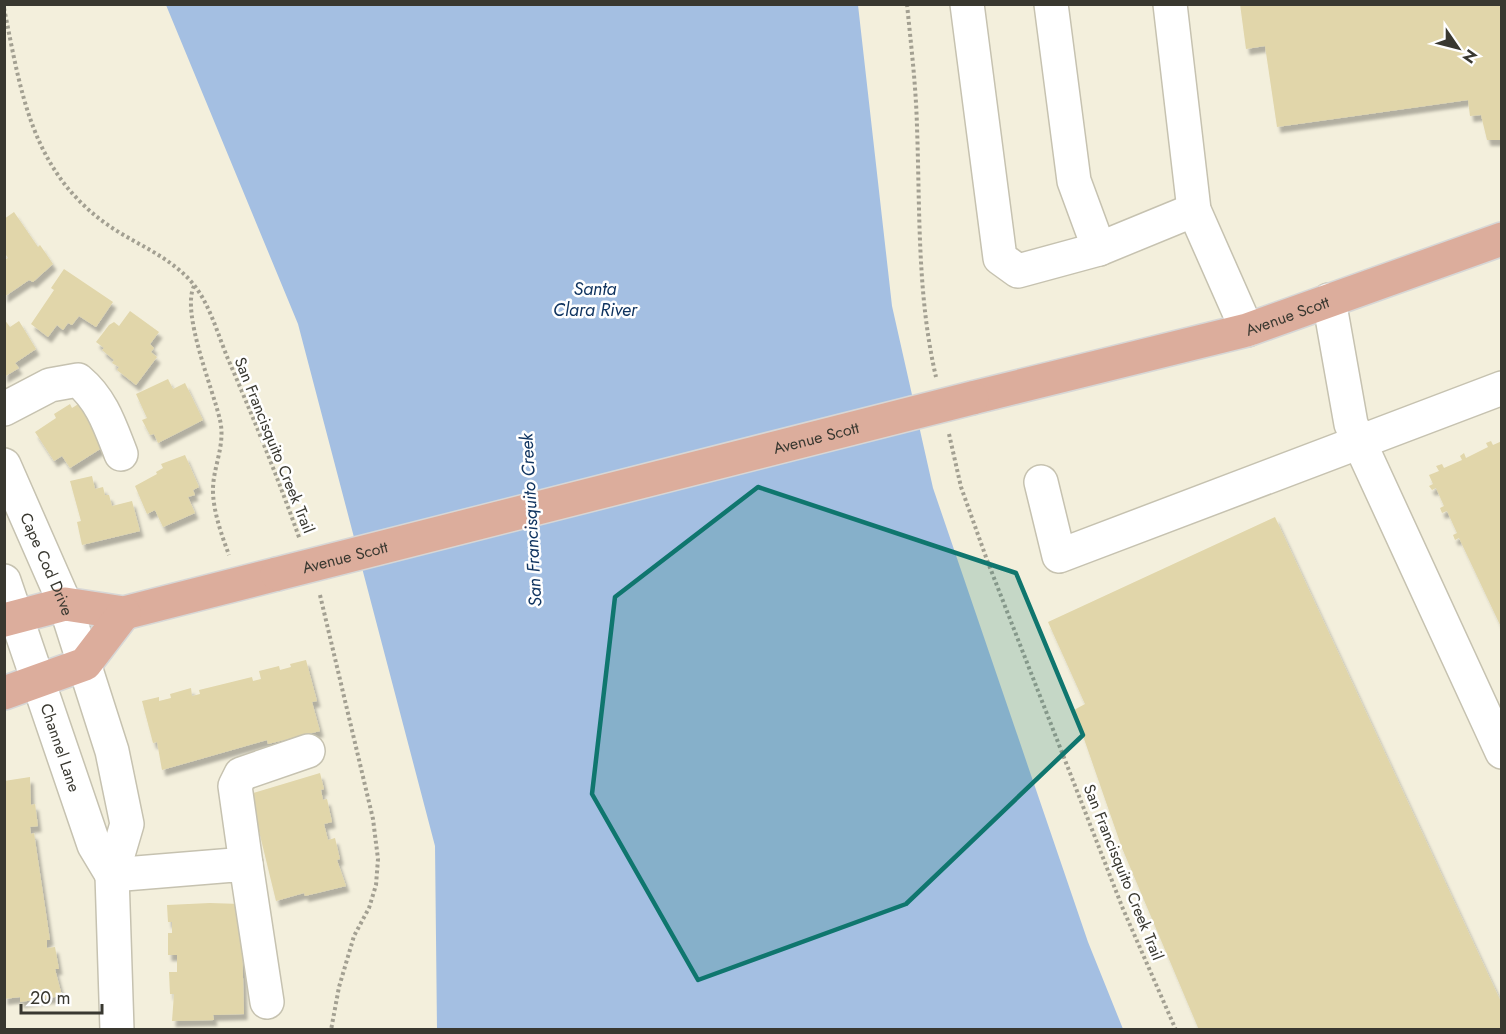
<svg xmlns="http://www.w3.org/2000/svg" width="1506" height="1034" viewBox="0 0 1506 1034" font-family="Jost,sans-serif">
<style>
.water{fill:#a4bfe2}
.building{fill:#e1d6aa;filter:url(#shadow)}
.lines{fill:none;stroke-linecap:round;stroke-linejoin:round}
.minor-casing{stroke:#c6c2b0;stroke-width:36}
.major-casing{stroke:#d7d7d6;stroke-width:36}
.path{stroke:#a3a092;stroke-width:4;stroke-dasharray:3 3;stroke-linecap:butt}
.minor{stroke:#fff;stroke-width:33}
.major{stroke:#dcad9c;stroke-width:33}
.major-bridge-casing{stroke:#d7d7d6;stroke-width:36;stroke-linecap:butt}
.major-bridge{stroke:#dcad9c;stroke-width:33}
.marked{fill:#0f766e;fill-opacity:0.2;stroke:#0f766e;stroke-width:4.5;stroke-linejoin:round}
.labels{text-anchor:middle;stroke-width:5;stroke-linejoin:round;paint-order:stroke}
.street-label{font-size:16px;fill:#393830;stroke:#fff}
.water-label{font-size:18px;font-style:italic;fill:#103460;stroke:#fff}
</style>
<defs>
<filter id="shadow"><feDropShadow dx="3.5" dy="6" stdDeviation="1.5" flood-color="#0004"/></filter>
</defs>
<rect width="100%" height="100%" fill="#f3efdc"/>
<!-- water -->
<path class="water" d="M166,5H858L892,306L933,488L1088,942L1123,1029H437L435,846L298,324Z"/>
<!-- building -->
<path class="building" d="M1240,4H1502V140H1487L1481,115L1470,116L1468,100L1277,127L1265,46L1246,49Z
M14,212L38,247L40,245L53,264L33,282L29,280L4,297V260L8,258L4,252V219Z
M64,269L113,302L96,327L79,316L72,325L68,323L63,330L57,325L48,337L31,324L54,290L51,288Z
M130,311L159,332L150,344L154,348L151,352L157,357L136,385L117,370L119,367L112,363L114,360L102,350L104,348L96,342L109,325L114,322L119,326Z
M4,319L10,327L19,321L36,349L15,363L19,368L4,377Z
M168,379L173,389L185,383L203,420L158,443L154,434L150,435L142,420L147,418L136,394Z
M80,403L105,446L70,468L62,456L54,461L35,432L56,418L54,414L70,404L72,408Z
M1491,441L1493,445L1502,441V629L1459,538L1455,540L1453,535L1457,533L1447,511L1442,513L1440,508L1444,506L1436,488L1432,490L1429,486L1433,484L1429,475L1439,471L1436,466L1442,464L1444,468L1462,460L1460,456L1464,453L1466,458L1488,447L1486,443Z
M185,455L199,487L193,490L195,495L188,497L195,513L163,527L155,510L147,514L135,486L157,474L156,472L163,468L161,464Z
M92,476L95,489L103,487L105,495H109L112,506L132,501L140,531L82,545L77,522L81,521L70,481Z
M1275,517L1502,1004V1030H1199L1122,848L1074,710L1085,704L1048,622Z
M306,660L317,701L312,702L320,731L268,744L267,740L162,770L157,742L153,743L142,701L159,697V701L171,698L170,694L191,688L192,696L200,694L199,690L252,677L253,681L261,679L259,671L279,666L280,670L291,667L290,664Z
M320,773L324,789L321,790L323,800L327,799L332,822L324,824L328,840L335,838L340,859L337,860L346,886L305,896L304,893L276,901L250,794Z
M30,777L31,805L35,804L38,826L30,827L31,834L34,833L50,940H47V948L55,947L59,969H55L62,996L20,1002V997L4,999V781Z
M210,903L241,904L244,1014L213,1015L214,1020L172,1021L174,994H170L169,972H177V955H168V933H172V922H168L167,905Z"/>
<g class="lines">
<defs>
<g id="minor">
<path d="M967,4L1000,258L1018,271L1099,249L1194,210"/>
<path d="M1051,4L1074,181L1099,249"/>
<path d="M1170,4L1194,210L1247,330"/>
<path d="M1329,300L1351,424L1502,752"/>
<path d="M4,409L50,385L78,380C102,400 110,426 121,454"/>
<path id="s1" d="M4,465L65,604L112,751L127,824L112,875L117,1030"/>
<path d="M1041,482L1059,556L1502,388"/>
<path id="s2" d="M4,581L94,845L112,875"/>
<path d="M246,864L235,786L241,774L308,751"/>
<path d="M112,875L246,864L267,1002"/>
</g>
<g id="major">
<path id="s3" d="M972,398L1247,330L1502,239"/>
<path d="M4,620L65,604L124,613L277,574"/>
<path d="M4,693L85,664L124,613"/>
</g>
</defs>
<!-- minor casing -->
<use href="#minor" class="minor-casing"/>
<!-- major casing -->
<use href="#major" class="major-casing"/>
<!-- path -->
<path class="path" d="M907,4C911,45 916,86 917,127C920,210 917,295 936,377
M4,8C21,92 31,169 105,223C134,244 171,256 194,285C210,305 218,335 228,359C254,419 278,478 300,540
M194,286C181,313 213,389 220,420C226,446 212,468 213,493C214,514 222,536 229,555
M949,434L961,487L987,560L1123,909L1176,1030
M320,595L373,819L378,859L376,885L369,908L354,936L339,987L331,1030"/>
<!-- minor -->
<use href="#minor" class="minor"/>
<!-- major -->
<use href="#major" class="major"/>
<defs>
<g id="major-bridge">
<path id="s4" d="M277,574L972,398"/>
</g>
</defs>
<!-- major-bridge casing -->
<use href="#major-bridge" class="major-bridge-casing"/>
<!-- major-bridge -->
<use href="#major-bridge" class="major-bridge"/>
</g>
<!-- marked area -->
<path class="marked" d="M758,487L1016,573L1083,735L906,904L698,980L592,794L615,597Z"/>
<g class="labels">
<!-- street labels -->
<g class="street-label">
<text dy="6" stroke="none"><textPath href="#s3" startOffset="326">Avenue Scott</textPath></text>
<text dy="6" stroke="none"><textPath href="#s4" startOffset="556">Avenue Scott</textPath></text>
<text transform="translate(275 445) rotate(68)" y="6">San Francisquito Creek Trail</text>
<text dy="6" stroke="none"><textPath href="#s4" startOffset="70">Avenue Scott</textPath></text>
<text dy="6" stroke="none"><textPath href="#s1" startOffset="108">Cape Cod Drive</textPath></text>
<text dy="6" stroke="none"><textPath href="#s2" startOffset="176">Channel Lane</textPath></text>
<text transform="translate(1124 872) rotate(68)" y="6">San Francisquito Creek Trail</text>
</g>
<!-- water labels -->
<g class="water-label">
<text x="595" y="295">Santa<tspan x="595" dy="21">Clara River</tspan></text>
<text transform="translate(531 520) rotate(-93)" y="6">San Francisquito Creek</text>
</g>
</g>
<!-- border -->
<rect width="1506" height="1034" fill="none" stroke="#393830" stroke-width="12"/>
<!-- north arrow -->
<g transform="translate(1458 48) rotate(125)" stroke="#ffffff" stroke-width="4.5" paint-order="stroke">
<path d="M0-4.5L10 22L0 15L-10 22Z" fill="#393830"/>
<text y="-9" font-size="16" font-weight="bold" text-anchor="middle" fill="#393830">N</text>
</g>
<!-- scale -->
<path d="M21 1004v9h81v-9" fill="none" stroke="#393830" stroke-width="3"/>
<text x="30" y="1004" font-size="18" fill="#393830" stroke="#ffffff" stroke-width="4.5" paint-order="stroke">20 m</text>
</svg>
